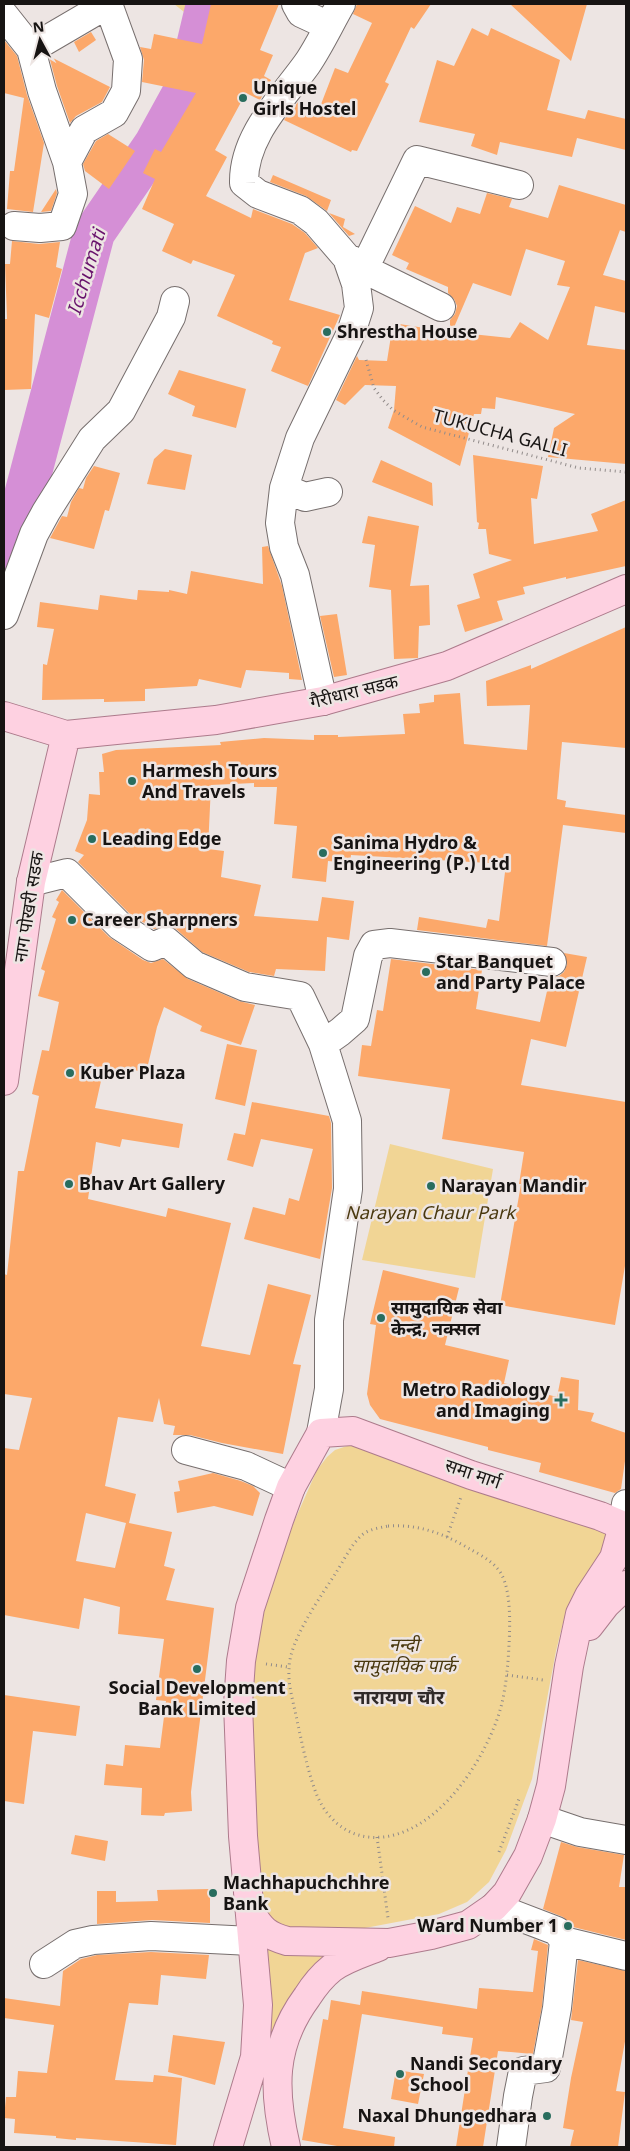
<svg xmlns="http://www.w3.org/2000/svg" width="630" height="2151" viewBox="0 0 630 2151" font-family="Georgia,'Noto Sans Devanagari',serif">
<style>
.green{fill:#f1d595}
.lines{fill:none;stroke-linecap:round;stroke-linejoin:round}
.river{stroke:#d58fd6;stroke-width:42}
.building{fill:#fca86a;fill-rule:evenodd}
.minor-casing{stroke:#776f6e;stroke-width:30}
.major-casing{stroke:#ad7b8c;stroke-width:30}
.path{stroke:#918b8a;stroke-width:3;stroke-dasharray:1 4;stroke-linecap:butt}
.minor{stroke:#fff;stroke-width:28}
.major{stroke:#fed1e1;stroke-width:28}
.poi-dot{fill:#296d5e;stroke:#ede5e3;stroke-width:2}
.labels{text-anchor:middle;stroke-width:5;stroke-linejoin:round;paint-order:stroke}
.poi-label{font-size:18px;font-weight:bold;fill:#171413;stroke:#ede5e3;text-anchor:start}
.street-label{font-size:18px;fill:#171413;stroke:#ede5e3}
.park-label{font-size:18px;font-style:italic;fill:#49380e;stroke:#ede5e3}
.water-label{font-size:19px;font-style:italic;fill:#67116b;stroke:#ede5e3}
.neighbourhood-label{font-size:19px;font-weight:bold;fill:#302a29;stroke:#ede5e3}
</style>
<rect width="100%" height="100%" fill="#ede5e3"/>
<!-- green -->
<path class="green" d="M174,4H201L198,23Z
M390,1144L493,1169L475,1278L362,1260Z
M347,1446H355L606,1531L610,1542L571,1604L563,1623L556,1651L532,1779L506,1850L489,1882L467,1902L439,1914L328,1935H289L264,1916L254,1826L250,1681L261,1608L290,1531L317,1470L327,1457L335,1450Z
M265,1944L353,1948L269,2059Z"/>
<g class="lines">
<!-- river -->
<path class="river" d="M4,559L14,537L94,233L155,144L188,84L207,4"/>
</g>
<!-- building -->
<path class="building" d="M211,4H279L260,50L273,55L264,76L271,80L260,100L246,93L215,150L227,157L206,196L251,218L253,209L292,224L305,233L318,248L305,253L289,300L340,315L308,386L271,371L281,347L272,344L273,341L217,316L235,275L193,260L191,264L162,251L174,224L142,209L155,179L143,173L155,149L161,152L196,93L142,82L144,60L140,47L151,49L154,34L202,44Z
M357,4H431L414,29L411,27L385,82L389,84L357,151L352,150L351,152L284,120L298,102L318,112L335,68L348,73L372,23L353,14Z
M510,4H587L571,61Z
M472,28L488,36L491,28L560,60L547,110L585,119L588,110L626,119V150L577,138L572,157L500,142L497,155L471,146L475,134L419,122L437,60L454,66Z
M91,32L96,40L79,52L74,42Z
M4,40L17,56L27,95L44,143L33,212L7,209L10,171H14L24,98L4,93Z
M49,56L110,87L102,102L76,116L70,123L57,86Z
M108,134L135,151L109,189L85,171L83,164L96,141Z
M273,175L331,200L327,211L306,196L270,182Z
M559,185L626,205V232L620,230L603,275L626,281V313L595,306L587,345L626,350V464L548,457L554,428L575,414L496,397L495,409L482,408L481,414H474L460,466L388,428L394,410L396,386L365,385L345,405L336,400L357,356L359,360L387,361L393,323L450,332V320L455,314L457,306L454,299L448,293V287L406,269L409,263L392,255L415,206L451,223L457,207L480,214L487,193L512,199L509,207L548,218ZM526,249L565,261L557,285L570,287L548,340L520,322L510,338L452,332L473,283L511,296Z
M56,189L57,193L51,211L41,212Z
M329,213L345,219L343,227L355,234L349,236Z
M12,241L39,244L60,242L56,267L62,269L49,318L35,314L31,389L4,390V319H7L5,264H10Z
M179,370L246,389L236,428L192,416L195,406L168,394Z
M165,449L192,455L185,490L147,484L154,459Z
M473,455L543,466L537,499L531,498L534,544L598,531L591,514L626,500V566L566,579V577L523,587L525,594L497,601L503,620L465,632L457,605L480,598L473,574L512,560L489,554L486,529H478L479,523L477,522Z
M381,460L432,483L433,506L372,482Z
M94,466L120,473L109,511L105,510L94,549L50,538L62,516L67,517L71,502L79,488L83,489L86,478Z
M368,516L419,526L410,586L429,585L430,625L419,626L418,658L394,659L391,590L369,587L375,545L362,543Z
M268,546L282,586L302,680L289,679V673L246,670L241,688L199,679L197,686L145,689V701L104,702V699L42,700L43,664L47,665L54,629L37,627L40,602L98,610L100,595L137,600L138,590L169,592V590L187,594L191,571L263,584L262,547Z
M337,614L347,675L334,677L320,616Z
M626,627V748L562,742L557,799L566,801L565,807L626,815V833L563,825L547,946L417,930L419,917L486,928L488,919L499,921L506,864L351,855L350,863L328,861L326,882L292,878L297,826L274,824L277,787H254V783L211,785L208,849L224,851L221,877L261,885L254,916L318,921L322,897L354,901L349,940L327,937L325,971L276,969L274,976L249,972L202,952L176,929L168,926L154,929L130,914L78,862L84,855L75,851L87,820L89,794L100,795L99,772H104L102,754L116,750L221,745L220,742L264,738L314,740V735H338V737L405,734L403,714L420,713L419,704L434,702V695L460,693L464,744L527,750L530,705L487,706L486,681L531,665V669Z
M62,890L109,937L143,960L151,963L163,959L188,979L239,1001L255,1005L241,1045L200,1031L202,1026L164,1007L157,1027L146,1073L131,1069L129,1078L103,1072L95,1108L183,1124L179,1148L122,1139L120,1147L96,1142L88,1199L166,1217L168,1208L231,1223L201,1346L250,1355L268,1284L311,1295L293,1364L301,1365L283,1454L222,1443L190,1435H173L175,1426L164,1424L159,1398L153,1422L118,1417L105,1486L136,1494L129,1523L172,1532L164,1566L175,1569L166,1600L214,1608L191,1792L192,1811L165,1813L164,1816L141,1815L142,1788L104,1785L106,1764L123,1766L125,1745L160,1748L166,1701L156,1700L164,1639L118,1634L120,1607L84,1598L79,1629L4,1615V1448L19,1450L32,1398L4,1394V1274L7,1275L18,1171H24L39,1096L32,1094L42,1050L49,1051L59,1002L38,996L45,971L41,969L56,919L52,917L59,902L56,900ZM86,1513L126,1523L115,1568L76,1561Z
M564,953L587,957L566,1047L531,1039L521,1085L626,1102V1260L615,1325L500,1305L521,1184H519L524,1152L442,1139L450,1089L358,1076L362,1045L371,1046L377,1010L383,1011L391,959L482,970L476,1009L540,1022L550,978L559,976L564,972L567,964Z
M227,1044L257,1050L245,1106L215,1099Z
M252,1102L329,1116L331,1123L332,1188L320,1259L244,1239L253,1207L285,1215L289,1198L299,1201L313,1149L261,1139L253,1167L227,1160L234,1133L245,1135Z
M383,1270L459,1288L445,1345L509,1360L504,1383L557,1397L561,1377L579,1380L578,1410L594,1413L591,1421L626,1433V1454L621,1489L615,1493L539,1472L541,1463L488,1450V1447L380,1419L370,1405L367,1394L376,1325L370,1324Z
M213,1473L241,1481L253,1486L260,1493L253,1516L214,1506L177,1513L174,1492L180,1491L178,1481Z
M4,1695L80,1706L76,1736L33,1731L24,1804L4,1801Z
M75,1835L108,1841L105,1861L71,1854Z
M561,1842L577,1847L624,1855L619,1887H626V1940L573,1927L563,1917L543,1909Z
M210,1889V1923L152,1920L97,1924V1891H116V1902L158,1901L157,1890Z
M534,1939L548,1945L542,2006L533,2054L498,2051L483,2147H456L473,2038L442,2034L443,2027L362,2014L343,2128L395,2137L394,2147H343L302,2140L323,2019L328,2020L331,2000L360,2005L362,1991L477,2009L479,1988L533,1992L538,1951L531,1950Z
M151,1952L209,1955L206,1979L161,1975L158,2005L129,2003L115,2080L153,2082L154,2075L182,2078L176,2145L76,2138V2140L56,2138V2136L14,2133L15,2119L4,2118L6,2097H16L18,2071L47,2073L54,2025L4,2018V1998L60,2006L63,1971L81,1959L97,1955Z
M578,1960L626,1971V2036L616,2091L625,2092L618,2147H570L574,2130L563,2128L571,2078L583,2022L571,2020Z
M173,2035L225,2042L215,2085L168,2072Z
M396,2070L424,2074L418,2104L391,2099Z"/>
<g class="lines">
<defs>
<path id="minor" d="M296,4L301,13L329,26
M4,15L31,49L42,91L67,162L73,194L62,226L40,228L14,226
M31,49L108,4
M67,162L84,130L114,113L126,91L128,59L108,4
M350,259L364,269L441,307
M364,269L417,160L519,185
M284,488L305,497L328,492
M4,615L34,534L46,512L92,439L121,411L171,317L175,301
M323,701L295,575L284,547L280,523L284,488L300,438L351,333L359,308L356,284L347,258L316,222L300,210L258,194L244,183C243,136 282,99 307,64C320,45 330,23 341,4
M31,882L67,873L120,926L152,947L166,941L194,965L245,987L300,996L323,1044L347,1121L348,1189L329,1320V1389L321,1433
M323,1044L340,1032L355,1019L368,956L374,945L390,943L552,962
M186,1450L246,1466L291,1487
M623,1526L626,1504
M542,1819L580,1832L626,1840
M494,1907L557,1931L564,1941L557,2008L546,2068L523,2071L518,2096L511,2147
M564,1941L626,1956
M44,1964L75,1944L93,1940L151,1936L251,1941"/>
<path id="major" d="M4,716L66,735L216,720L323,701L447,666L626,589
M4,1081L31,882L66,735
M589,1626L606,1604L626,1585
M250,1912C262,1930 266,1935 287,1941L389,1943L431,1935L468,1925L494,1907L507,1893L528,1856L542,1819L551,1786L569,1666L580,1614L589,1596L614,1558L623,1526
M228,2147L255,2057L258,2005L243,1836L238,1704L241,1661L250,1608L279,1520L291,1487L321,1433L353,1431L471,1475L600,1516L626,1527
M286,2147C273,2091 271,2046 307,1997C314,1986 322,1976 332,1968C346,1958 363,1953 378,1947"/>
</defs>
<!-- minor casing -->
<use href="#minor" class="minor-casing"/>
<!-- major casing -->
<use href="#major" class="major-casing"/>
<!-- path -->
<path class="path" d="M366,360L374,388L383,400L393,410L422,427L579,468L626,472
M388,1526C417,1524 443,1533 468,1548C477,1553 489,1559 496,1567C512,1582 510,1624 509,1645C508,1666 506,1687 501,1707C486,1761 432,1844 368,1837C343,1834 325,1816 316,1793C306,1766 301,1738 295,1711C292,1697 288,1683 289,1669C289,1640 322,1595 337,1571C344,1560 351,1545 361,1536C368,1529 379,1528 388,1526Z
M447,1537L461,1497
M266,1664L288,1667
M507,1675L543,1680
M377,1837L388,1918
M499,1852L519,1799"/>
<!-- minor -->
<use href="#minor" class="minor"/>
<!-- major -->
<use href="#major" class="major"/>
</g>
<!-- markers -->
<g class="poi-dot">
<circle cx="243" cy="98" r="5"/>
<circle cx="327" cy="332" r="5"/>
<circle cx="132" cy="781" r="5"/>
<circle cx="92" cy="839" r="5"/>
<circle cx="323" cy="853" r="5"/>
<circle cx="72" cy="920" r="5"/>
<circle cx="426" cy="972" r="5"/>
<circle cx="70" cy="1073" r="5"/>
<circle cx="69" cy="1184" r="5"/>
<circle cx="431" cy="1186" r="5"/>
<circle cx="381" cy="1318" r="5"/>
<path d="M558.5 1392.5h5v5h5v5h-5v5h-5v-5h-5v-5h5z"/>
<circle cx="197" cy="1669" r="5"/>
<circle cx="213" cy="1893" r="5"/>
<circle cx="568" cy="1926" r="5"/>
<circle cx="400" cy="2074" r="5"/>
<circle cx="547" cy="2116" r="5"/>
</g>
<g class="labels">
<!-- poi labels -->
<g class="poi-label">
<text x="253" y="94">Unique<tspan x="253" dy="21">Girls Hostel</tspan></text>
<text x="337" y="338">Shrestha House</text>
<text x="142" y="777">Harmesh Tours<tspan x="142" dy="21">And Travels</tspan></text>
<text x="102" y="845">Leading Edge</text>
<text x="333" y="849">Sanima Hydro &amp;<tspan x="333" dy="21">Engineering (P.) Ltd</tspan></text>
<text x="82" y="926">Career Sharpners</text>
<text x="436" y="968">Star Banquet<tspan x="436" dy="21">and Party Palace</tspan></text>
<text x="80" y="1079">Kuber Plaza</text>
<text x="79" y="1190">Bhav Art Gallery</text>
<text x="441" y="1192">Narayan Mandir</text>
<text x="391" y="1314">सामुदायिक सेवा<tspan x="391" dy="21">केन्द्र, नक्सल</tspan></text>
<text x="550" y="1396" text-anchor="end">Metro Radiology<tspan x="550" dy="21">and Imaging</tspan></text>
<text x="197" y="1694" text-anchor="middle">Social Development<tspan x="197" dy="21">Bank Limited</tspan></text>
<text x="223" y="1889">Machhapuchchhre<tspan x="223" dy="21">Bank</tspan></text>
<text x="558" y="1932" text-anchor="end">Ward Number 1</text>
<text x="410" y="2070">Nandi Secondary<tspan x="410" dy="21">School</tspan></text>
<text x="537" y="2122" text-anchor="end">Naxal Dhungedhara</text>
</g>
<!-- street labels -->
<g class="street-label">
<text transform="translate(500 433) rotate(15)" y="6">TUKUCHA GALLI</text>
<text transform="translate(354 692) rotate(-14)" y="6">गैरीधारा सडक</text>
<text transform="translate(29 907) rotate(-81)" y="6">नाग पोखरी सडक</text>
<text transform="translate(473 1474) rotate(19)" y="6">समा मार्ग</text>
</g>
<!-- park labels -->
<g class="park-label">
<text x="430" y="1219">Narayan Chaur Park</text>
<text x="404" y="1651">नन्दी<tspan x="404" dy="21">सामुदायिक पार्क</tspan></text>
</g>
<!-- water labels -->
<g class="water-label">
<text transform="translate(86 272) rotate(-73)" y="7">Icchumati</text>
</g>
<!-- neighbourhood labels -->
<g class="neighbourhood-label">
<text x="399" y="1704">नारायण चौर</text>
</g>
</g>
<!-- border -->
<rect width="630" height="2151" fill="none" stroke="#171413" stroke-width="10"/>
<!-- north arrow -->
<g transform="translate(40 40) rotate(353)" stroke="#ede5e3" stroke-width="4" paint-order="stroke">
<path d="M0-4L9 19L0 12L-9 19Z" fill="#171413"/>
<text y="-8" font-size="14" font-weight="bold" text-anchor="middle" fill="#171413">N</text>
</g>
</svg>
